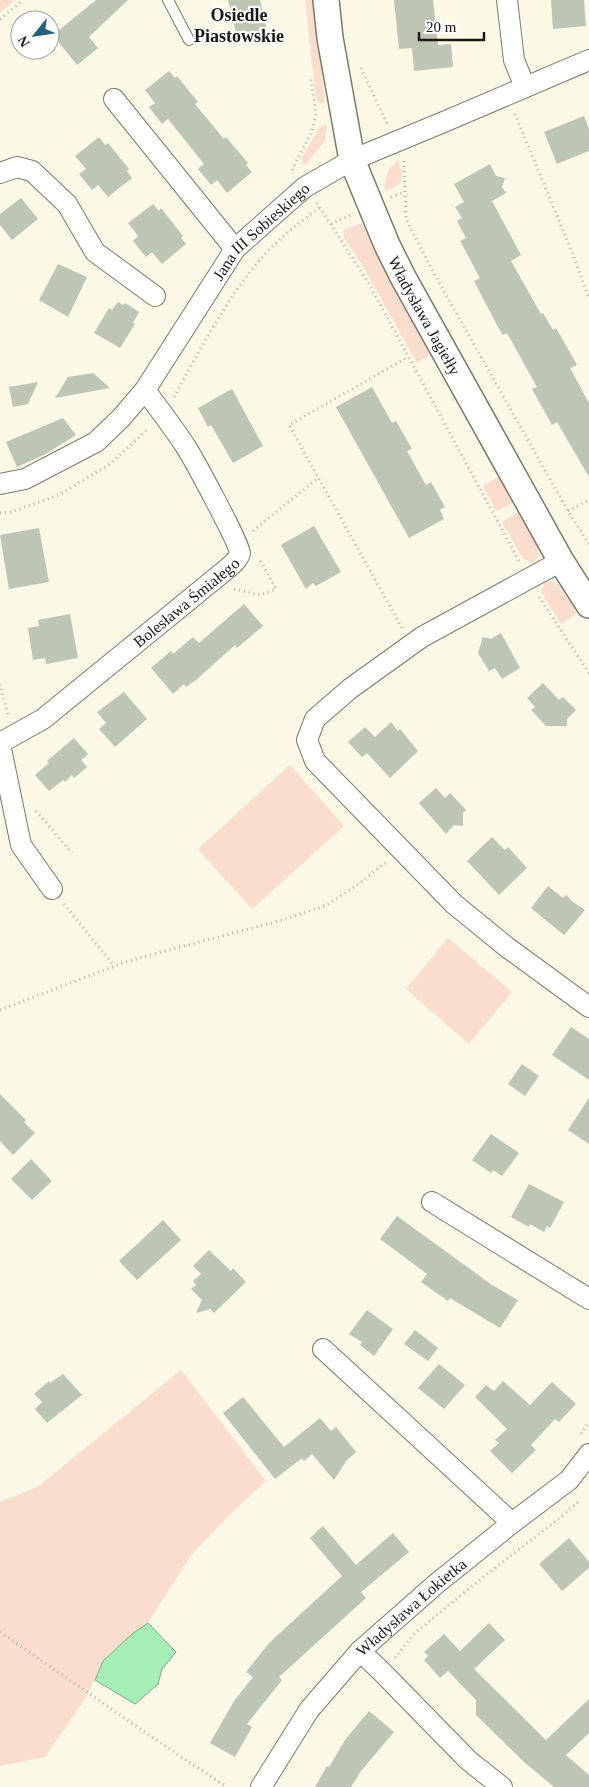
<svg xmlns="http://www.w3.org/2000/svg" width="589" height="1787" viewBox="0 0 589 1787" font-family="Georgia,serif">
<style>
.green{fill:#faddcc}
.water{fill:#a5eeb6;stroke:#7bae85}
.building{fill:#bdc5b4}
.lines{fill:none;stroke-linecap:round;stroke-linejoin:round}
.service-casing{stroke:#7c7a6a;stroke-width:12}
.minor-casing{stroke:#7c7a6a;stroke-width:22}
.tertiary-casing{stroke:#7c7a6a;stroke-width:28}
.path{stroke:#b6b3a5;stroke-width:3;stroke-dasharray:1 4;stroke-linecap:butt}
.service{stroke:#fff;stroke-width:10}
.minor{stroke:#fff;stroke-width:20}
.tertiary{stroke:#fff;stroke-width:25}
.labels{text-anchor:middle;stroke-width:4.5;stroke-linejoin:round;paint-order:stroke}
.street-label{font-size:16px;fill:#191812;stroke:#fff}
.neighbourhood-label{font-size:18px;font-weight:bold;fill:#191812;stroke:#fff}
</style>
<rect width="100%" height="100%" fill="#fbf8e6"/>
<!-- green -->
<path class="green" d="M0,0H15L0,13Z
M305,0H314L325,103H319L316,98Z
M327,124L325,141L305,165L303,164L302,157L319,128Z
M398,160L402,173L401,182L396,187L385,191C384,178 388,169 398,160Z
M362,223L384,267L431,352L430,355L417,363L362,265L345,240L343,232L345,229Z
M498,477L502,479L513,500L512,503L498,511H496L483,486Z
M517,513L522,514C530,529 548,549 532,564L530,561L523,559L502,522Z
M550,581C562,584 576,602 576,614L561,624L541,592L544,585L541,582Z
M290,765L344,826L252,909L198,849Z
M448,938L512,992L469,1044L406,989Z
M181,1370L266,1481L230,1514L191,1555L148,1623L132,1634L103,1661L85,1699L45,1757L0,1766V1502L39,1486Z"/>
<!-- water -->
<path class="water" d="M148,1623L176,1652L162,1669L158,1684L135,1704L95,1680L103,1661L132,1634Z"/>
<!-- building -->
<path class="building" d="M96,0H128L89,37L98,48L77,65L53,35Z
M228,0H260L267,30L237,37Z
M394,0H433L438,45L451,44L453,67L414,71L412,48L399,49Z
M551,0H584L586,26L553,29Z
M169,71L175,78L177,76L198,102L195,104L218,132L224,139L226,137L248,163L246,165L252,172L227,193L217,180L211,185L198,169L204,164L168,119L162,124L149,107L155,103L145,90Z
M584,116L589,129V151L557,164L544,132Z
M99,137L105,145L108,143L129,169L127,171L132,178L108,197L98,185L92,190L79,174L86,169L75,156Z
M490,164L496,176L505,178L502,187L506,193L492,201L521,255L511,261L541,314L543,313L553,330L556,328L577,365L570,368L589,403V477L557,422L552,425L532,389L537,387L507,333L503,335L498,327L474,281L480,278L460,241L466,238L457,221L462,218L455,207L464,202L454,184Z
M21,198L38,219L12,240L0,225V214Z
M153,204L159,211L161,208L183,236L181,238L186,244L162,264L152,252L146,257L133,241L138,236L128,223Z
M58,264L87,277L68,317L39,300Z
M118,302L123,305L125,303L139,312L133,323L135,324L120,348L94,333L109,308L112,310Z
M93,373L110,388L55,398L68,377Z
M38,382L28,404L13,407L9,387Z
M372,387L392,423L396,421L412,449L407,451L426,485L431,482L445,507L440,510L444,519L409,538L336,407Z
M232,389L263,446L233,463L211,425L208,427L198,408Z
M63,418L76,435L44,455L17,467L6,442Z
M314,526L341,572L316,586L313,583L306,589L281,545Z
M39,528L49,582L9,589L0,535Z
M244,604L263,626L237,648L235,645L196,680L186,687L184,684L173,694L151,668L171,651L173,654L193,637L199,643Z
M70,614L78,658L46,664L45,658L33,660L28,628L39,626L38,620Z
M501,633L520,668L502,679L495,668L489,671L478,653L483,637L491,639Z
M543,683L559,700L563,697L576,710L567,719V726H546L531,710L535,707L527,698Z
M124,692L147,719L115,747L99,729L106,723L97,712Z
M391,722L398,731L400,729L418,751L390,778L367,753L362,757L348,742L365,727L375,737Z
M74,738L88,754L81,760L87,767L74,778L72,775L65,782L63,780L49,791L35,775L49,763L47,761Z
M436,788L445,798L450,793L466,810L463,813V826L454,825L446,834L419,803Z
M492,837L505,850L508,847L527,868L499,895L467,861Z
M548,886L563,898L566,895L573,902L585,910L564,935L531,908Z
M571,1027L589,1039V1080L552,1055Z
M522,1064L539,1076L525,1096L508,1084Z
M0,1094L26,1120L24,1122L35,1133L13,1155L0,1141Z
M589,1098V1144L568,1130Z
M491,1134L519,1153L502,1176L493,1170L491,1173L472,1160Z
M31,1159L52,1181L32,1200L11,1179Z
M529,1184L564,1202L550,1228L547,1226L544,1232L530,1224L529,1227L511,1217Z
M397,1216L492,1285L518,1300L500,1328L450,1298L448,1301L421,1282L427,1274L380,1239Z
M163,1220L181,1240L137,1280L119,1261Z
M209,1250L231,1271L233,1268L246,1282L214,1313L210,1309L196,1313L202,1300L191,1289L196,1285L193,1281L201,1274L193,1266Z
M367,1310L393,1329L374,1356L360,1345L362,1342L349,1334Z
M415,1330L438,1348L428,1361L404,1344Z
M439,1364L465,1385L444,1409L418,1388Z
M63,1374L82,1395L47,1423L35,1409L42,1402L34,1394L49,1381L50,1383Z
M503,1381L530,1405L552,1382L576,1404L559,1422L555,1419L531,1445L536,1450L512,1473L490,1451L499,1443L495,1440L507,1429L475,1397L486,1385L494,1391Z
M243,1397L284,1447L320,1418L331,1431L336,1427L356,1452L347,1460L334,1480L312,1454L304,1461L302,1458L275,1479L223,1413Z
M323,1526L356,1565L393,1533L409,1552L361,1592L366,1598L279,1677L282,1680L247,1724L252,1727L235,1757L210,1743L234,1701L253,1677L246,1672L269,1643L342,1576L310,1538Z
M569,1538L589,1562V1568L562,1591L539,1564Z
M489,1623L505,1640L474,1669L546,1740L589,1699V1733L566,1755L589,1775V1787H554L524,1762L479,1718L476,1715V1700L448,1671L440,1678L424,1660L428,1656L424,1652L444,1634L460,1651Z
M369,1711L394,1732L361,1771L351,1787H315L327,1766L329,1767L345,1740Z"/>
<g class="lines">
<defs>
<path id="service" d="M168,0L189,40"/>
<g id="minor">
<path d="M507,0L514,60L525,87"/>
<path d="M114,99L235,249"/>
<path d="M0,173L17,167L32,171L67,204L95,252L155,296"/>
<path id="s1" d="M0,484L25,479L96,442L121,418L145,390L235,249L305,187L352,160L446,121L589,60"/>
<path d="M561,561L422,637L351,688L315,719L307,740L315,761L454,904L508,948L589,1007"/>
<path id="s2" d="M0,743L43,719L222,573C228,568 238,561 240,553C241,546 193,458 186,447C173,427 159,409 145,390"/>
<path d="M0,744L21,845L52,889"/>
<path d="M432,1202L589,1299"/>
<path d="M323,1349L512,1523"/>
<path d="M360,1651L382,1672L468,1760L502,1787"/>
<path id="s3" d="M261,1787L309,1710L360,1651L436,1584L512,1523L569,1480L589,1454"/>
</g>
<g id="tertiary">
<path id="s4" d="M326,0L330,38L352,160L387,245L404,279L561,561L589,605"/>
</g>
</defs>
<!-- service casing -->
<use href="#service" class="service-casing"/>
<!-- minor casing -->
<use href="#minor" class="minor-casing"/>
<!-- tertiary casing -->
<use href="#tertiary" class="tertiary-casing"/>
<!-- path -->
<path class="path" d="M0,19L23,0
M361,68L387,124
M515,114L572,252L589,299
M404,161L406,219L432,270L568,511L589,544
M292,170L312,131L316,114L311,78
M391,197L405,192
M317,203L368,282L519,561
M331,224L351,215
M174,397C200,349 230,292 267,252C283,235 302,221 320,207
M568,511L589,500
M0,513L11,512L59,495L110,464L148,429
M253,531L318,478
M234,589L260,595L276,589L260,560
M539,597L589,673
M402,628L289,425L408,357
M0,684L8,715
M36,811L72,853
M64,904L114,966
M0,1010L128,961L282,920L327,905L360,883L386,862
M581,1434L589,1422
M0,1632C76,1684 150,1737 227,1787
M395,1658L415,1633L482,1578L561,1517L578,1502"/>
<!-- service -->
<use href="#service" class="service"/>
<!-- minor -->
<use href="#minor" class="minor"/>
<!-- tertiary -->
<use href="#tertiary" class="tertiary"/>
</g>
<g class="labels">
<!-- street labels -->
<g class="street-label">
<text dy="6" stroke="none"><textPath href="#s1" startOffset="375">Jana III Sobieskiego</textPath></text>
<text dy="6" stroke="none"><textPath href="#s4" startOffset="334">Władysława Jagiełły</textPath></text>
<text dy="6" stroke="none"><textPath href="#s2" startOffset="234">Bolesława Śmiałego</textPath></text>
<text dy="6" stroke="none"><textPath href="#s3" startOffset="236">Władysława Łokietka</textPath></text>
</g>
<!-- neighbourhood labels -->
<g class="neighbourhood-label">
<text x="239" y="21">Osiedle<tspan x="239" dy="21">Piastowskie</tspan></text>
</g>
</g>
<!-- north arrow -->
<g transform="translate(35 35) rotate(240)"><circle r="24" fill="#ffffff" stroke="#a3a3a0"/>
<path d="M0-4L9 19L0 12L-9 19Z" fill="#226177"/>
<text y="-8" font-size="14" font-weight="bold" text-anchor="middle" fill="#191812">N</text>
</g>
<!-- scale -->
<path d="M419 32v8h65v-8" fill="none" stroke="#191812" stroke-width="2.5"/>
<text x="426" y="32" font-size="15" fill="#191812" stroke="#ffffff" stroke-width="4" paint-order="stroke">20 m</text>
</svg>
